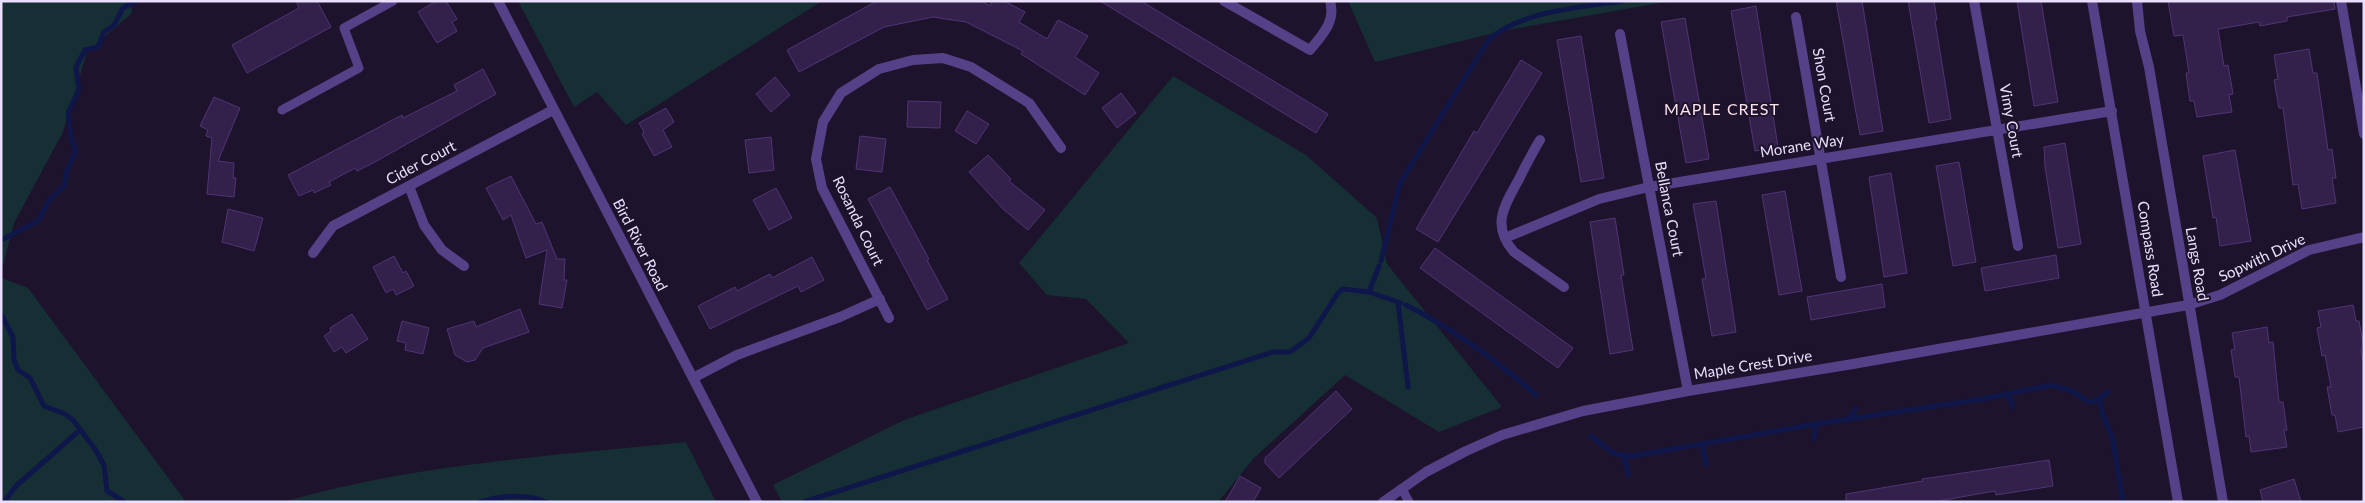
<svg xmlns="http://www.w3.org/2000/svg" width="2365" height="503" viewBox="0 0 2365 503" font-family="Lato,sans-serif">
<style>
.green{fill:#162f35}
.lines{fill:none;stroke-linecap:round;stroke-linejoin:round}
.stream{stroke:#0f1649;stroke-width:5}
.building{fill:#33204b;stroke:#513476}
.service{stroke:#554188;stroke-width:9}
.minor{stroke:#554188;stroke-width:10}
.tertiary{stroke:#554188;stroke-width:10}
.labels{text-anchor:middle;stroke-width:4;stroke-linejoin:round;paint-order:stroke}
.street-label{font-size:15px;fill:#eadffd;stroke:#1d132c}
.neighbourhood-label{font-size:16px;letter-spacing:1px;fill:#fde1ec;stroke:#1d132c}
</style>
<rect width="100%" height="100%" fill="#1d132c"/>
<!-- green -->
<path class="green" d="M1,1H131L132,13L87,52L63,132L14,223L1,273Z
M518,1H822L626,125L597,92L574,107Z
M1348,1H1671L1507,30L1375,62Z
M1173,76L1306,155L1377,218L1387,264L1502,407L1439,432L1345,375L1254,458L1218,502H782L773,485L904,420L1129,343L1086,299L1047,295L1019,263Z
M1,278L28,288L186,502H1Z
M686,442L716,502H283C414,464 550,456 686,442Z"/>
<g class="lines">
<!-- stream -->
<path class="stream" d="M1,240L38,221L50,199L64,186L67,170L76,151L71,138L68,113L79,90L76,67L85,50L98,47L104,32L114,25L123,8L137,1
M1381,261L1400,183L1489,39C1525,10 1578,8 1622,1
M1369,292L1379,266
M1398,302L1408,387
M1406,305C1453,329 1496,360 1536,395
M1,314L13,337L14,360L18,370L30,378L44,406L65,414L73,420L95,449L104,465L107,491L125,502
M2008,394L2013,407
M2100,398L2102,413L2112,437L2123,502
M1847,420L1856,409
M1591,436L1614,454L1633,456L1816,424L1983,399L2051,385L2072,391L2088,402L2095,401L2108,392
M1814,439L1816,424
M1702,444L1706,464
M1624,456L1628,475
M4,502L16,486L80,430
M480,502C503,495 525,493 547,502
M804,502L1273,352H1290L1309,338L1338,293L1343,289L1369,292L1401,303"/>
</g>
<!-- building -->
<path class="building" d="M296,1H317L331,27L247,73L232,45L299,8Z
M436,1H446L457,19L452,22L457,31L437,43L418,12Z
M877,1H981L990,6L992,1H1004L1025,12L1019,22L1047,39L1058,20L1088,36L1075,57L1099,73L1085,95L1021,54L1023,51L966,22L933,17L884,27L799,72L787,50Z
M1100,1H1141L1328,114L1316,133Z
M1836,1H1862L1883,131L1860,135Z
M1908,1H1934L1937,20L1935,21L1951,119L1929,123Z
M2017,1H2041L2058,102L2034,106Z
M2168,1H2334L2335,9L2287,17V21L2260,26L2259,22L2218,29L2224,66L2228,65L2233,94L2229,95L2232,112L2197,117L2194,101H2190L2186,73H2189L2183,35L2174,36Z
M1756,6L1778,147L1755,151L1731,11Z
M1685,18L1709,159L1686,163L1661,22Z
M1581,36L1604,178L1581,182L1557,40Z
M2309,49L2313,73H2317L2328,150L2332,149L2336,178H2332L2336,203L2302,209L2298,184L2293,185L2283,108H2279L2274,80L2278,79L2274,55Z
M1521,60L1542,73L1438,242L1416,229L1474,131L1477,133Z
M483,69L496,94L373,163L357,171L355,168L329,182L331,185L314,193L313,190L299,196L288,175L402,115L403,118L457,91L454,85Z
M775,77L790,95L771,112L756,94Z
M1121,93L1136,113L1117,128L1102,108Z
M214,97L240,108L218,161L234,163L233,178H236L234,197L207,194L212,138L206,136L208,130L200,126Z
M908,101L941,102L940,128L907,127Z
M666,108L674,122L663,130L672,147L654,156L642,134L644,132L639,123Z
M967,111L989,124L976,144L955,131Z
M860,136L886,139L882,172L856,169Z
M771,137L774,170L749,173L745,140Z
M2065,143L2081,244L2058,248L2045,167L2044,147Z
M2235,150L2251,241L2220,246L2216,217L2213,218L2203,156Z
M988,155L1011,179L1009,181L1045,210L1028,230L1003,209L969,172Z
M1959,162L1976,262L1953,266L1936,166Z
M1891,173L1907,273L1884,277L1869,177Z
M511,176L536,224L542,222L557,259H565L564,280H567L562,308L539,304L547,250L526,258L511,215L503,220L486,188Z
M890,187L929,259L927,260L948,299L927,310L868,199Z
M776,188L792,218L769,230L753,200Z
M1785,191L1802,291L1779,295L1762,195Z
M1716,201L1736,332L1712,336L1702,279H1706L1693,204Z
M228,209L263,218L254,251L222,242Z
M1615,218L1624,275H1621L1633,350L1610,354L1590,222Z
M1435,248L1573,348L1558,368L1420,268Z
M2056,255L2059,278L1985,291L1981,268Z
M394,256L403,273L406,271L414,286L396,295L393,289L386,293L373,267Z
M812,257L824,280L801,292L798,286L710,329L698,306L735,287L737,291L770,274L772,278Z
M1882,284L1885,307L1811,320L1807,297Z
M2353,305L2356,321H2359L2364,347L2361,349L2364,367V427L2338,432L2335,415H2332L2327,387H2331L2325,355L2322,356L2317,328L2321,327L2318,311Z
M520,309L529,332L483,348L475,360L467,362L455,355L447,329L474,321L476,327Z
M352,314L368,339L346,353L342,347L334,352L324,336L331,331L330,328Z
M402,321L429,328L423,354L405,350L406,343L397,341Z
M2267,327L2269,343L2273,342L2279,402H2283L2287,430H2284L2287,447L2251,452L2249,436L2246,437L2239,377H2235L2231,350L2235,349L2232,333Z
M1336,391L1352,409L1279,478L1265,463V458Z
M2049,460L2053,486L1996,495L1995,491L1933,502H1846V494L1923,481L1922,479L1943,476Z
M1240,476L1261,488L1253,502H1225Z
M2294,479L2301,502H2263L2260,490Z"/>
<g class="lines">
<!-- service -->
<path class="service" d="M282,110L359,68L344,28L393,1
M1402,489L1409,502"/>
<!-- minor -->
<path class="minor" d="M1224,1L1310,50C1322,35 1336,22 1330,1
M1974,1L2018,246
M2092,1L2178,502
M2137,1L2140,31L2149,67L2223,502
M2341,1L2364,134
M1796,17L1841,277
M1620,34L1688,391
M1540,140C1532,153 1525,167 1518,181C1504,206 1491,226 1514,252L1564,287
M409,186L424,225L442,250L464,266
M1505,238L1599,199L1649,187L2112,111
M313,253L333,226L553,110
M889,318L822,188L816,159L823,122L841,93L879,69L913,60L943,58L971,67L1029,103L1061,148
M693,378L737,355L840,317L880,299
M1383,502L1426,472L1466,451L1502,435L1583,411L1688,391L1853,364L2188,305L2220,295L2309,250L2364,237"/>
<!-- tertiary -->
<path class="tertiary" d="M498,1L757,502"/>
</g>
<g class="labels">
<!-- street labels -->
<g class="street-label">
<text transform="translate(1824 85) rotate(80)" y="5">Shon Court</text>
<text transform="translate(2011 121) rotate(80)" y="5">Vimy Court</text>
<text transform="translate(1802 146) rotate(-9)" y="5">Morane Way</text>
<text transform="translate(421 163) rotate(-28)" y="5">Cider Court</text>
<text transform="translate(1669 209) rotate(79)" y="5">Bellanca Court</text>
<text transform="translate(858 221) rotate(64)" y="5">Rosanda Court</text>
<text transform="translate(640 245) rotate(63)" y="5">Bird River Road</text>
<text transform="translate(2150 249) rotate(81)" y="5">Compass Road</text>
<text transform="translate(2262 258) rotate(-25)" y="5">Sopwith Drive</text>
<text transform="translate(2197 264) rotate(80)" y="5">Langs Road</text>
<text transform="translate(1753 365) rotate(-9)" y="5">Maple Crest Drive</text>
</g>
<!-- neighbourhood labels -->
<g class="neighbourhood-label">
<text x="1722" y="115">MAPLE CREST</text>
</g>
</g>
<!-- border -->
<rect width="2365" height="503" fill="none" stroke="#eadffd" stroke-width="5"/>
</svg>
